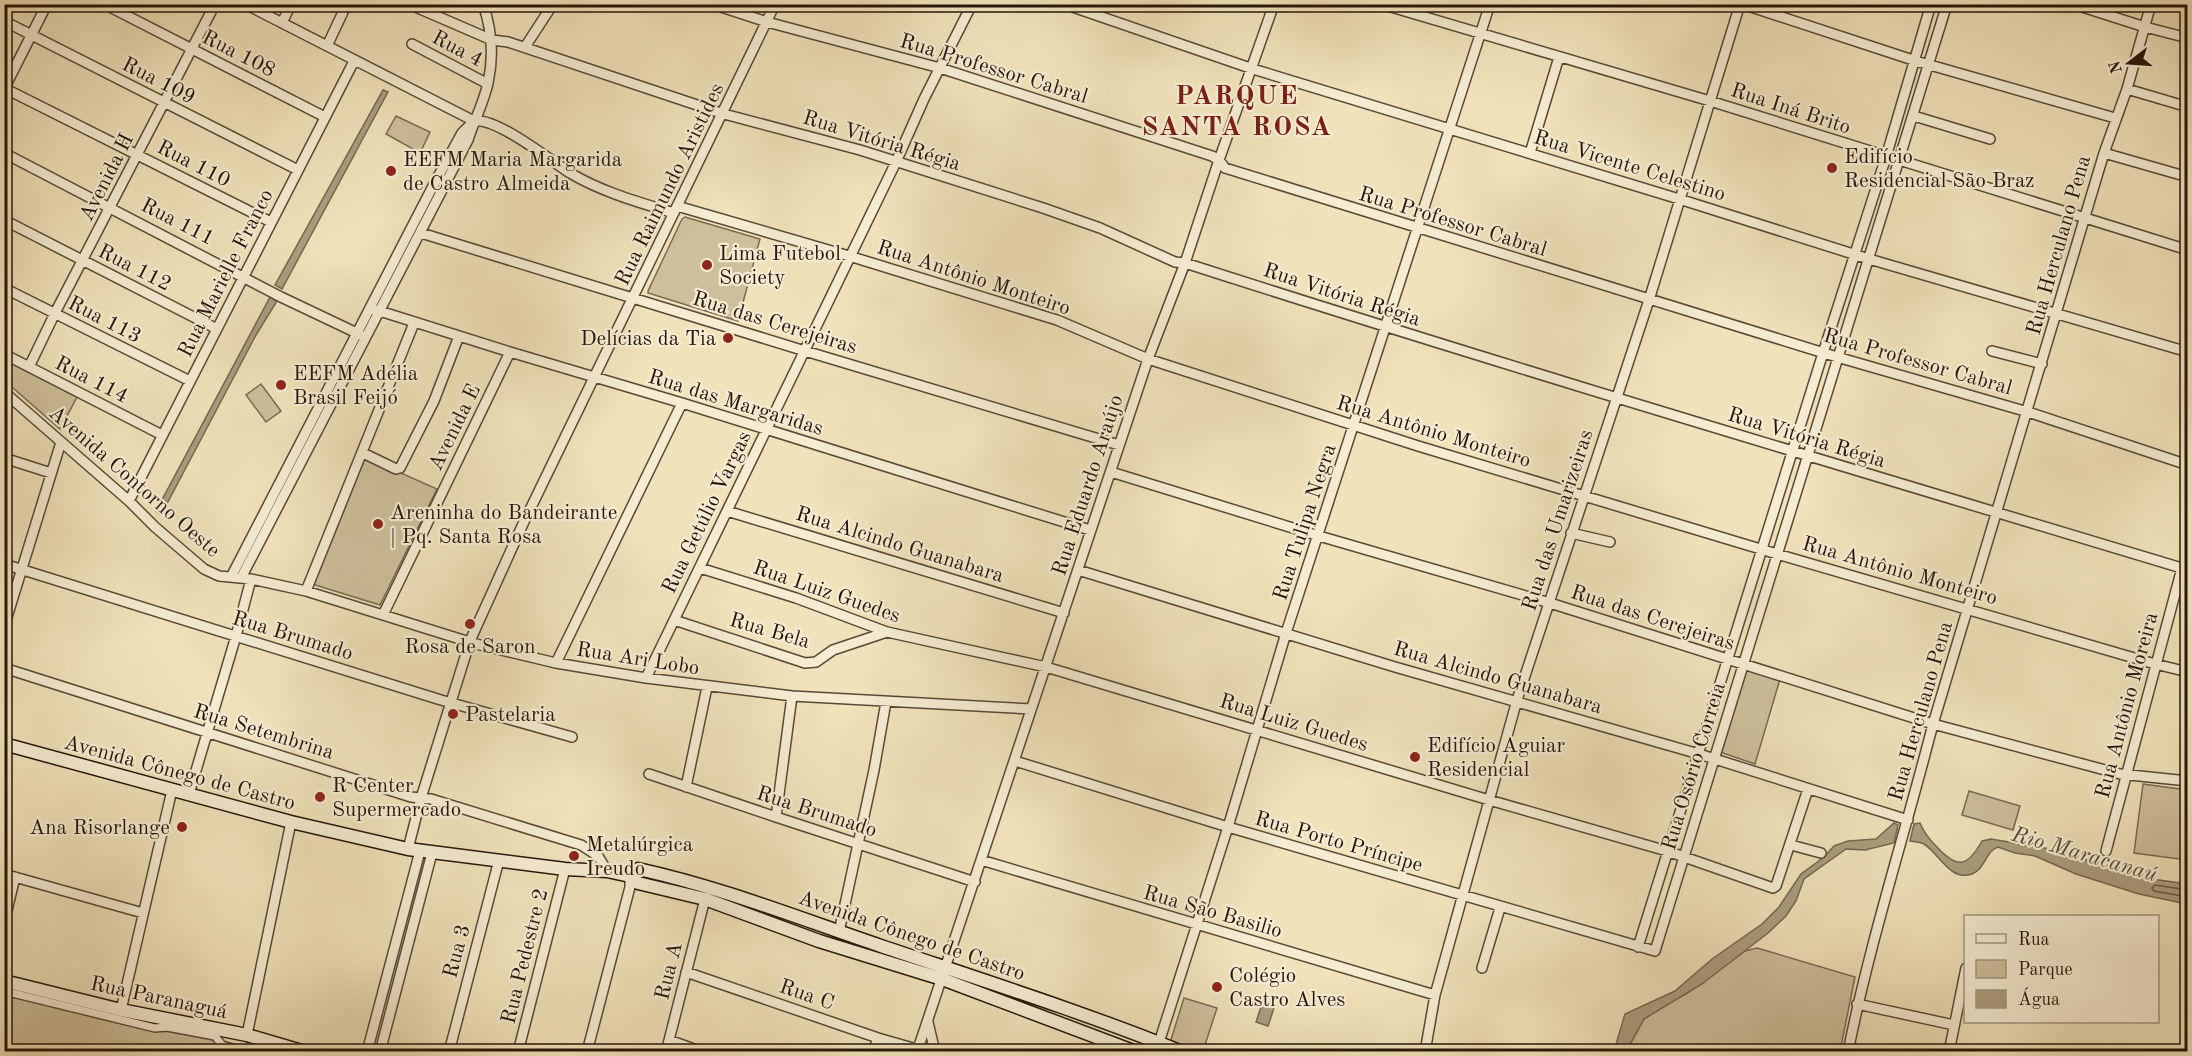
<svg xmlns="http://www.w3.org/2000/svg" width="2192" height="1056" viewBox="0 0 2192 1056" font-family="'Old Standard TT',serif">
<style>
.green{fill:#cebf9c;stroke:#7a6a53;stroke-width:1.5}
.water{fill:#ab9d7e;stroke:#766750;stroke-width:1.5}
.lines{fill:none;stroke-linecap:round;stroke-linejoin:round}
.shore{stroke:#685a44;stroke-width:1.5}
.pedestrian-casing{stroke:#584936;stroke-width:10}
.minor-casing{stroke:#584936;stroke-width:12}
.secondary-casing{stroke:#26160a;stroke-width:15}
.pedestrian{stroke:#f5ecd2;stroke-width:7}
.minor{stroke:#f5ecd2;stroke-width:9}
.secondary{stroke:#f5ecd2;stroke-width:12}
.poi-dot{fill:#8f2418;stroke:#f5ecd2;stroke-width:2}
.labels{text-anchor:middle;stroke-width:4.5;stroke-linejoin:round;paint-order:stroke}
.street-label{font-size:21px;fill:#26160a;stroke:#f5ecd2}
.poi-label{font-size:21px;fill:#26160a;stroke:#f5ecd2;text-anchor:start}
.water-label{font-size:22px;font-style:italic;fill:#5b4c38;stroke:#f5ecd2}
.district-label{font-size:27px;font-weight:bold;letter-spacing:1.5px;fill:#7a1f14;stroke:#f5ecd2}
</style>
<rect width="100%" height="100%" fill="#f0e2ba"/>
<filter id="stains"><feTurbulence type="fractalNoise" baseFrequency=".00333" numOctaves="4"/><feColorMatrix values="0 0 0 0 .2 0 0 0 0 .09 0 0 0 0 .02 0 0 0 .5 -.17"/></filter>
<radialGradient id="worn" r=".72"><stop offset=".6" stop-color="#630" stop-opacity="0"/><stop offset="1" stop-color="#630" stop-opacity=".3"/></radialGradient>
<!-- green -->
<path class="green" d="M396,116L430,132L420,153L386,134Z
M685,217L760,239L738,321L648,293V291L682,219Z
M5,360L77,397L60,429L5,381Z
M261,384L281,411L266,422L246,395Z
M365,457L437,489L380,605L312,584Z
M1746,667L1780,679L1755,764L1720,752Z
M2143,784L2187,790V860L2134,853Z
M1969,791L2020,806L2013,830L1962,815Z
M1757,948L1855,977L1840,1051L1626,1052L1644,1019L1657,1009L1686,994L1745,951Z
M5,996L71,1008L263,1051L5,1052Z
M1184,998L1217,1008L1203,1051H1195L1170,1043Z"/>
<!-- water -->
<path class="water" d="M383,90L388,92L282,289L275,285Z
M270,297L277,301L256,335L161,515L156,511Z
M1894,823L1898,825L1894,843L1865,850L1846,849L1804,879L1796,901L1786,916L1768,933L1702,984L1644,1019L1626,1051H1614L1625,1014L1675,991L1712,959L1762,924L1779,907L1801,874L1824,857L1834,846L1848,841L1876,839Z
M1920,823C1924,833 1929,839 1936,846C1957,869 1967,868 1982,841L1991,839L2068,852L2087,860L2121,871L2152,879L2187,884V904L2139,894L2076,874L2035,856L2015,853L1998,847C1986,851 1985,869 1972,874C1950,882 1939,853 1924,844C1921,842 1915,842 1910,841L1914,824Z
M1262,1004L1274,1008L1268,1026L1256,1022Z
M1364,1046L1413,1049L1412,1052L1341,1051Z"/>
<g class="lines">
<!-- shore -->
<path class="shore" d="M2188,890L2155,885L2152,888L2154,891L2188,897"/>
<defs>
<path id="pedestrian" d="M4,991L155,1028L167,1027L215,1036L222,1045L247,1052
M252,1052L262,1048L277,1052"/>
<path id="minor" d="M104,4L325,117
M245,4L474,121
M712,4L767,22L940,68L1212,156L1219,160L1225,168L1837,357L2028,412L2188,465
M1064,4L1253,69L1679,199L1869,259L2188,352
M1381,4L1710,101L2188,250
M1742,4L1916,61L2115,118
M2073,4L2145,27L2188,38
M418,8L492,40L508,42L724,114L860,150L1043,208L1100,228L1175,262L1185,263C1518,370 1853,469 2188,570
M4,21L298,170
M282,23L291,4
M412,44L488,84
M327,46L343,12V8L337,4
M525,47L553,4
M4,88L271,222
M4,89L47,4
M2127,89L2188,107
M1914,116L1990,139
M474,121C496,117 550,160 570,173C602,192 638,202 674,213
M4,153L281,297L361,335
M1530,153L1559,57
M2104,153L2188,177
M677,206L849,256L1057,320L1148,359L1418,446L1777,554L2155,664L2188,672
M4,220L217,329
M421,233L805,351L1119,445
M4,288L190,381
M370,308L510,352L682,403L1090,530
M1992,351L2042,364
M4,354L162,435
M29,367L55,313L215,4
M4,392L129,501L155,527L204,569L219,576L251,579L306,591L476,644L556,663L646,678L792,696L1031,709
M363,453L396,469L400,468L434,401L459,336
M4,458L51,473
M1111,472L1319,536L1550,603L1933,724L2120,774L2188,781
M129,501L354,61
M727,511L1064,613
M1571,533L1610,542
M4,564L441,700L572,737
M700,568L796,598L887,632L1046,667L1489,800L1667,851L1773,888L1776,886L1808,789
M1078,570L1395,667L1699,754L1908,820
M231,577L434,184L462,133L472,123
M241,578L468,140C474,121 484,102 488,83C494,56 492,30 483,4
M306,591L414,323
M383,615L510,352
M674,620L805,663L816,662L833,650L887,632
M4,627L61,442
M556,663L682,403
M4,668L411,797L431,799L581,845L598,856L607,871
M646,678L896,162L924,99L972,4
M1015,761L1228,827L1655,951L1947,4
M649,774L776,817L975,882
M686,787L707,687
M189,794L236,636L251,579
M776,817L792,696
M1791,845L1821,853
M408,849L421,798L470,641L522,526L775,4
M2106,851L2182,568
M981,860L1435,995
M4,874L143,913
M4,923L15,877
M839,932L874,770L886,702
M1638,947L1823,353L1886,157L1931,4
M1482,968L1500,908
M686,972L878,1038L913,1048L919,1046L1148,359L1185,263L1219,160L1274,4
M1857,1004L1954,1025
M121,1010L172,790
M928,1022L935,1052
M247,1035L291,822
M669,1040L702,1052
M367,1052L420,851
M380,1052L432,853
M449,1052L499,860
M518,1052L565,869
M587,1052L630,887V876
M666,1052L705,899
M873,1052L878,1038
M1156,1052L1228,827L1286,633L1490,4
M1425,1052L1435,995L1517,700L1649,300L1740,4
M1848,1052C1870,941 1905,834 1933,724L2104,153L2127,89L2151,4
M1949,1052L1966,968"/>
<path id="secondary" d="M4,744L291,822L408,849L565,869L607,871L630,876L638,883L705,899L819,941L942,979L1136,1052
M630,876L638,869C721,887 801,919 881,946C982,980 1083,1012 1182,1052
M4,981L121,1010L247,1035L305,1052"/>
</defs>
<!-- pedestrian casing -->
<use href="#pedestrian" class="pedestrian-casing"/>
<!-- minor casing -->
<use href="#minor" class="minor-casing"/>
<!-- secondary casing -->
<use href="#secondary" class="secondary-casing"/>
<!-- pedestrian -->
<use href="#pedestrian" class="pedestrian"/>
<!-- minor -->
<use href="#minor" class="minor"/>
<!-- secondary -->
<use href="#secondary" class="secondary"/>
</g>
<!-- markers -->
<g class="poi-dot">
<circle cx="1832" cy="168" r="6"/>
<circle cx="391" cy="171" r="6"/>
<circle cx="707" cy="265" r="6"/>
<circle cx="728" cy="338" r="6"/>
<circle cx="281" cy="385" r="6"/>
<circle cx="378" cy="524" r="6"/>
<circle cx="470" cy="624" r="6"/>
<circle cx="453" cy="714" r="6"/>
<circle cx="1415" cy="757" r="6"/>
<circle cx="320" cy="797" r="6"/>
<circle cx="182" cy="827" r="6"/>
<circle cx="574" cy="856" r="6"/>
<circle cx="1217" cy="987" r="6"/>
</g>
<g class="labels">
<!-- street labels -->
<g class="street-label">
<text transform="translate(458 48) rotate(28)" y="7">Rua 4</text>
<text transform="translate(239 53) rotate(27)" y="7">Rua 108</text>
<text transform="translate(994 68) rotate(17)" y="7">Rua Professor Cabral</text>
<text transform="translate(159 80) rotate(27)" y="7">Rua 109</text>
<text transform="translate(1791 108) rotate(18)" y="7">Rua Iná Brito</text>
<text transform="translate(882 140) rotate(17)" y="7">Rua Vitória Régia</text>
<text transform="translate(194 163) rotate(27)" y="7">Rua 110</text>
<text transform="translate(1630 165) rotate(17)" y="7">Rua Vicente Celestino</text>
<text transform="translate(106 177) rotate(-63)" y="7">Avenida H</text>
<text transform="translate(669 184) rotate(-64)" y="7">Rua Raimundo Aristides</text>
<text transform="translate(178 221) rotate(27)" y="7">Rua 111</text>
<text transform="translate(1453 221) rotate(17)" y="7">Rua Professor Cabral</text>
<text transform="translate(2058 245) rotate(-74)" y="7">Rua Herculano Pena</text>
<text transform="translate(135 267) rotate(27)" y="7">Rua 112</text>
<text transform="translate(225 273) rotate(-63)" y="7">Rua Marielle Franco</text>
<text transform="translate(974 277) rotate(18)" y="7">Rua Antônio Monteiro</text>
<text transform="translate(1342 294) rotate(18)" y="7">Rua Vitória Régia</text>
<text transform="translate(105 319) rotate(27)" y="7">Rua 113</text>
<text transform="translate(775 322) rotate(17)" y="7">Rua das Cerejeiras</text>
<text transform="translate(1918 361) rotate(16)" y="7">Rua Professor Cabral</text>
<text transform="translate(92 379) rotate(27)" y="7">Rua 114</text>
<text transform="translate(736 402) rotate(17)" y="7">Rua das Margaridas</text>
<text transform="translate(454 427) rotate(-64)" y="7">Avenida E</text>
<text transform="translate(1434 431) rotate(17)" y="7">Rua Antônio Monteiro</text>
<text transform="translate(1807 437) rotate(17)" y="7">Rua Vitória Régia</text>
<text transform="translate(135 481) rotate(41)" y="7">Avenida Contorno Oeste</text>
<text transform="translate(1087 485) rotate(-72)" y="7">Rua Eduardo Araújo</text>
<text transform="translate(706 512) rotate(-64)" y="7">Rua Getúlio Vargas</text>
<text transform="translate(1557 520) rotate(-72)" y="7">Rua das Umarizeiras</text>
<text transform="translate(1304 522) rotate(-72)" y="7">Rua Tulipa Negra</text>
<text transform="translate(900 544) rotate(17)" y="7">Rua Alcindo Guanabara</text>
<text transform="translate(1900 570) rotate(16)" y="7">Rua Antônio Monteiro</text>
<text transform="translate(827 591) rotate(19)" y="7">Rua Luiz Guedes</text>
<text transform="translate(1653 617) rotate(18)" y="7">Rua das Cerejeiras</text>
<text transform="translate(770 630) rotate(16)" y="7">Rua Bela</text>
<text transform="translate(293 635) rotate(17)" y="7">Rua Brumado</text>
<text transform="translate(638 658) rotate(9)" y="7">Rua Ari Lobo</text>
<text transform="translate(1498 677) rotate(16)" y="7">Rua Alcindo Guanabara</text>
<text transform="translate(2126 705) rotate(-75)" y="7">Rua Antônio Moreira</text>
<text transform="translate(1920 711) rotate(-74)" y="7">Rua Herculano Pena</text>
<text transform="translate(1294 722) rotate(17)" y="7">Rua Luiz Guedes</text>
<text transform="translate(264 731) rotate(17)" y="7">Rua Setembrina</text>
<text transform="translate(1693 766) rotate(-73)" y="7">Rua Osório Correia</text>
<text transform="translate(180 772) rotate(15)" y="7">Avenida Cônego de Castro</text>
<text transform="translate(817 811) rotate(18)" y="7">Rua Brumado</text>
<text transform="translate(1339 841) rotate(16)" y="7">Rua Porto Príncipe</text>
<text transform="translate(1213 911) rotate(16)" y="7">Rua São Basilio</text>
<text transform="translate(912 935) rotate(19)" y="7">Avenida Cônego de Castro</text>
<text transform="translate(456 951) rotate(-75)" y="7">Rua 3</text>
<text transform="translate(524 956) rotate(-76)" y="7">Rua Pedestre 2</text>
<text transform="translate(668 971) rotate(-76)" y="7">Rua A</text>
<text transform="translate(807 994) rotate(19)" y="7">Rua C</text>
<text transform="translate(159 997) rotate(12)" y="7">Rua Paranaguá</text>
</g>
<!-- poi labels -->
<g class="poi-label">
<text x="1844" y="163">Edifício<tspan x="1844" dy="24">Residencial São Braz</tspan></text>
<text x="403" y="166">EEFM Maria Margarida<tspan x="403" dy="24">de Castro Almeida</tspan></text>
<text x="719" y="260">Lima Futebol<tspan x="719" dy="24">Society</tspan></text>
<text x="716" y="345" text-anchor="end">Delícias da Tia</text>
<text x="293" y="380">EEFM Adélia<tspan x="293" dy="24">Brasil Feijó</tspan></text>
<text x="390" y="519">Areninha do Bandeirante<tspan x="390" dy="24">| Pq. Santa Rosa</tspan></text>
<text x="470" y="653" text-anchor="middle">Rosa de Saron</text>
<text x="465" y="721">Pastelaria</text>
<text x="1427" y="752">Edifício Aguiar<tspan x="1427" dy="24">Residencial</tspan></text>
<text x="332" y="792">R Center<tspan x="332" dy="24">Supermercado</tspan></text>
<text x="170" y="834" text-anchor="end">Ana Risorlange</text>
<text x="586" y="851">Metalúrgica<tspan x="586" dy="24">Ireudo</tspan></text>
<text x="1229" y="982">Colégio<tspan x="1229" dy="24">Castro Alves</tspan></text>
</g>
<!-- water labels -->
<g class="water-label">
<text transform="translate(2085 853) rotate(16)" y="8">Rio Maracanaú</text>
</g>
<!-- district labels -->
<g class="district-label">
<text x="1237" y="104">PARQUE<tspan x="1237" dy="31">SANTA ROSA</tspan></text>
</g>
</g>
<!-- margin -->
<rect width="2192" height="1056" fill="none" stroke="#f0e2ba" stroke-width="24"/>
<rect x="6" y="6" width="2180" height="1044" fill="none" stroke="#26160a" stroke-width="3"/>
<rect x="12" y="12" width="2168" height="1032" fill="none" stroke="#26160a" stroke-width="1.5"/>
<!-- legend -->
<rect x="1964" y="915" width="195" height="108" fill="#f5ecd2" stroke="#a29682" stroke-width="1.5"/>
<rect x="1976" y="934" width="30" height="9" fill="#f5ecd2" stroke="#a29682" stroke-width="1.5"/>
<text x="2018" y="945" font-size="18" fill="#26160a">Rua</text>
<rect x="1976" y="960" width="30" height="18" fill="#cebf9c" stroke="#a29682" stroke-width="1.5"/>
<text x="2018" y="975" font-size="18" fill="#26160a">Parque</text>
<rect x="1976" y="990" width="30" height="18" fill="#ab9d7e" stroke="#a29682" stroke-width="1.5"/>
<text x="2018" y="1005" font-size="18" fill="#26160a">Água</text>
<!-- north arrow -->
<g transform="translate(2129 63) rotate(253)" stroke="#f5ecd2" stroke-width="4.5" paint-order="stroke">
<path d="M0-4.5L10 22L0 15L-10 22Z" fill="#26160a"/>
<text y="-9" font-size="16" font-weight="bold" text-anchor="middle" fill="#26160a">N</text>
</g>
<rect width="100%" height="100%" filter="url(#stains)"/>
<rect width="100%" height="100%" fill="url(#worn)"/>
</svg>
